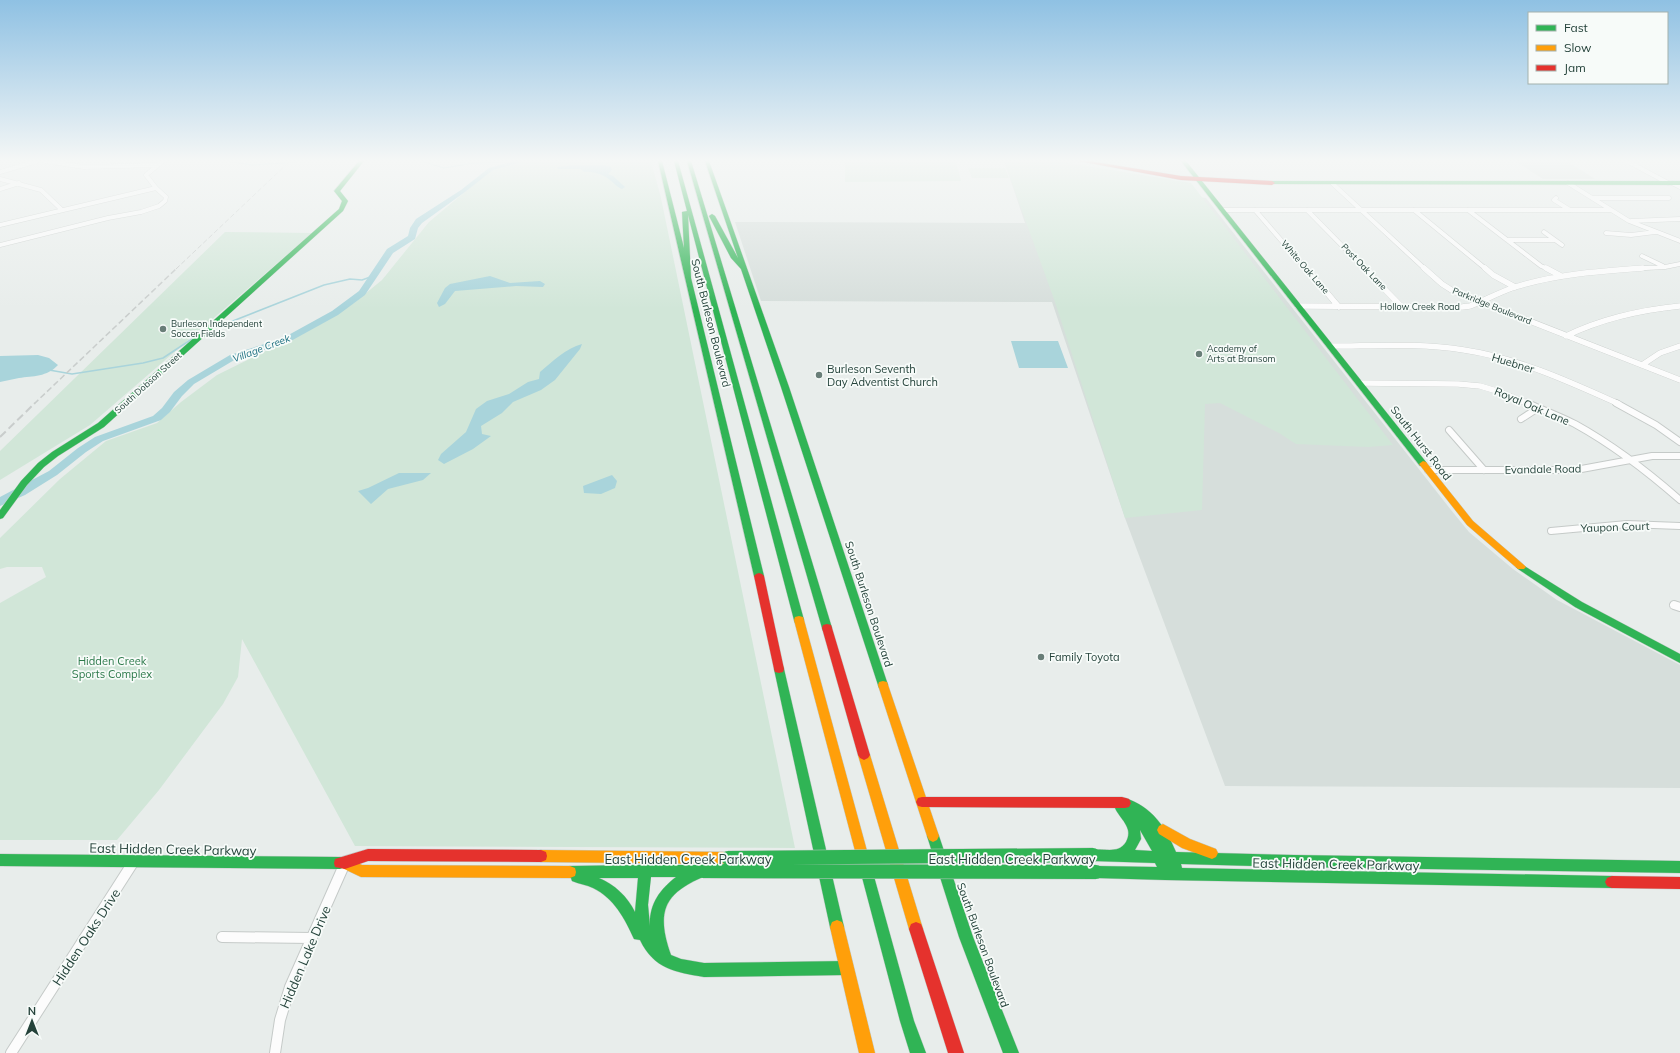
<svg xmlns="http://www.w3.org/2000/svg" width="1680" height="1053" viewBox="0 0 1680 1053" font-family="Mulish,sans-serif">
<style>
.built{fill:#d6dedb}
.green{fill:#d1e6d8}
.water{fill:#a9d4db}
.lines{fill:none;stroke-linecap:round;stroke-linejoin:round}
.stream-far1{stroke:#a9d4db;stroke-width:1}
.stream{stroke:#a9d4db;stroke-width:1.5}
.river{fill:#a9d4db;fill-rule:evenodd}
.street-far4-casing{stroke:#c5cac8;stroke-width:5}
.street-far3-casing{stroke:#c5cac8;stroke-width:6}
.street-far2-casing{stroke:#c5cac8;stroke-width:8}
.street-far1-casing{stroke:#c5cac8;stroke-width:10}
.street-casing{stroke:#c5cac8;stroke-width:12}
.fast-casing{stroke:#c3cbc8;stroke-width:1}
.slow-casing{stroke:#c3cbc8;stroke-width:1}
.jam-casing{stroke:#c3cbc8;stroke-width:1}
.street-far4{stroke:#fcfcfc;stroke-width:4}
.street-far3{stroke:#fcfcfc;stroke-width:5.5}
.street-far2{stroke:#fcfcfc;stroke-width:6}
.street-far1{stroke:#fcfcfc;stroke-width:8}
.street{stroke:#fcfcfc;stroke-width:10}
.fast{fill:#30b455;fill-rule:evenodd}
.slow{fill:#ff9f0a;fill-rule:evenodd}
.jam{fill:#e5322d;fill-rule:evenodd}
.rail-far2{stroke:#c9cdcc;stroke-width:1;stroke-dasharray:5 2.5;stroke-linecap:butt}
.rail-far1{stroke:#c9cdcc;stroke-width:1.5;stroke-dasharray:6 3;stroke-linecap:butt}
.rail{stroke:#c9cdcc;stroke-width:2;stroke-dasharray:8 4;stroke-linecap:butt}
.fast-bridge-casing{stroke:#c3cbc8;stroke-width:15;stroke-linecap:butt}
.fast-bridge{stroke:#30b455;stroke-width:14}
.poi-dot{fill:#697e78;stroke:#f7fbf9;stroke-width:1.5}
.labels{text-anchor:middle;stroke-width:3.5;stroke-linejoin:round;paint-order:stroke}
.far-street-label{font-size:9px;fill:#24423a;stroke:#f7fbf9}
.far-poi-label{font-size:9px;fill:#24423a;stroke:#f7fbf9;text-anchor:start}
.far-water-label{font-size:10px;font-style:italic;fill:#1c6f80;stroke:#f7fbf9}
.street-label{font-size:11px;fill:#24423a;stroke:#f7fbf9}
.poi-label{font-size:11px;fill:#24423a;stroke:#f7fbf9;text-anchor:start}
.park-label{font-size:11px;fill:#2d7a4b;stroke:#f7fbf9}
.near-street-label{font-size:13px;fill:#24423a;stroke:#f7fbf9}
</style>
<rect width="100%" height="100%" fill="#e8edeb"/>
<!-- built -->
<path class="built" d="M1515,161H1567L1595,179H1543Z
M1005,164L1206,198L1451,510L1469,532L1513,569L1557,600L1680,665V788L1225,786L1125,518L1052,302L761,301L735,222L1025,223Z"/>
<!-- green -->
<path class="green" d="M527,161H651L661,198L795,848L355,846L242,639L238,677L223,704L159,790L117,840H0V603L46,577L42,567H7L0,569V538L60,479L106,441L157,423L181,402L217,375L326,321L355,302L382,280L429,222L490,171Z
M845,161H956L961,181L845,182Z
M1004,161H1057L1191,183L1393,445L1368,447L1296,444L1279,433L1220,403L1205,404L1202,510L1125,518L1055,302Z
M968,168H1005L1009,178H972Z
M225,232L312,233L90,425L0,480V451Z"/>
<!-- water -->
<path class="water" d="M576,165C588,167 600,163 611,167L612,170L608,174L613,176L625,187L622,189C617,187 615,184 611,181C605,175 593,171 584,172L581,169H558L557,167Z
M490,276L510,283L540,281L545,284L543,287L516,286L455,291L445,304L439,307L437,303L445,288L450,284Z
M1011,341H1058L1068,368H1019Z
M582,344L580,349L555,380L541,390L513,402L502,413L481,426L482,434L491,436L473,449L444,464L438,460L441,454L466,432L476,409L487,401L509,394L528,382L539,379L540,372C552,362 566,348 582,344Z
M38,355L49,358L58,365C47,377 33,376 19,378C13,379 6,381 0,382V356Z
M399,473H431L423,480L388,489L371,504L358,491L368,488Z
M612,475L617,481L615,488L601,494L584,493L583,486Z"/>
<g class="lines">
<!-- stream-far1 -->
<path class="stream-far1" d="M226,161L252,165L285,163
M421,161L444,168L474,163L517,162
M291,162L300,161"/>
<!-- stream -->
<path class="stream" d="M215,328L324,285L350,279L362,280L373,276
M49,370L72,374L143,363L163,358L195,337"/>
<!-- river -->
<path class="river" d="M515,161H526L493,170L465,192L422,223L418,228L415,239L393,253L365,295L338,315L289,342L236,359L194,384L182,396L170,412L161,420L103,441L86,452L57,475L25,495L0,506V497L49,471L78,448L95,437L153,416L162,408L174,392L188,380L230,355L283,338L332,311L359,291L387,249L408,236L410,228L416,219L461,190L489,168Z"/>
<defs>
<path id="street-far4" d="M45,161L84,167L157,165
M1627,161L1668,183
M0,172L37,161
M0,179L41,190L62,210
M1568,183L1629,221L1680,241
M1672,183L1680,187
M1333,184L1425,269
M0,189L19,183
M1556,198L1554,200L1570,210
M1592,198H1669
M1222,210H1611
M1255,210L1306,269
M1307,210L1365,269
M1414,210L1486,269
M1468,210L1541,266L1548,269
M1631,221L1680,219
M0,225L156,188
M1544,232L1562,245
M1606,233L1631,235L1655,232
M1507,240H1555
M0,245L108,218L141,212L159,206L165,201L166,197L156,188L146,175L163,161
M1642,256L1663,266
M1627,269L1665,267L1680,264"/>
<path id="street-far3" d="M1306,268L1339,307
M1364,268L1403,308
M1424,268L1442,284L1453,291L1680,380
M1485,268L1493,275L1515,287
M1546,268L1561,276
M1298,306L1462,307L1470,306C1485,300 1500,292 1515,287C1556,274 1601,271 1643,268
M1566,336C1603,318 1640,310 1680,306
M1330,346C1374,346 1420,343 1464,350C1518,358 1570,382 1619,404
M1642,365L1660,353L1680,346
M1359,383L1458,384L1480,386L1500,392L1529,404"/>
<path id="street-far2" d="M1527,403C1543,410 1559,416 1575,424C1613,445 1647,471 1680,500
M1616,403L1656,425L1680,442
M1521,419L1538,408
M1449,430L1484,470
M1428,470H1576L1652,456H1680
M1551,531L1627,524L1680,526"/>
<path id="street-far1" d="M1674,605L1680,607"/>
<path id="street" d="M222,937L312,938
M11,1053L134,861
M275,1053L280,1020L290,987L345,863"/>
<path id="fast" d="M359,161H364L340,191L348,201L343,211L104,427L58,456L44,467L27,485L3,518L0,519V510L21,481L38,463L52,452L98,423L339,209L342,201L334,191Z
M658,161H662L684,248L682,212L687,211L674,161H678L804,620L803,623H795L794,620L688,215L691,278L764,576L762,578H756L754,576Z
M687,161H691L832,628L831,631H823L822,628Z
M705,161H709L789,387L888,685L887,688L883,689L879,688L878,685L781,387L741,269L731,258L709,216L712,214L715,216L738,258Z
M1181,161H1186L1426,462L1427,464L1426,466H1420Z
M1272,181H1680V185L1270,184V182Z
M1521,564L1582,602L1680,654V663L1575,607L1518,569L1516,567Z
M779,665L783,666L784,669L844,927L842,932L837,934L832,932L830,927L774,669L775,666Z
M1125,798C1152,807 1165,826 1176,852L1294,855L1680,861V873L1294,867L1181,864L1182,868L1612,876L1617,878L1619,882L1617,886L1612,888L1165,880L1096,878L1091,876L1090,872L1091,868L1096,866L1157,867L1155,863L1093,861L1088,859L1087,855L1088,851C1102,846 1117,856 1126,842C1128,838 1129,834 1128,830C1126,822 1118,815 1115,808L1121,799ZM1140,830L1152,851L1135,850L1141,839Z
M933,830L937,832L939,836L973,937L1019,1053H1003L959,937L927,836L929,832Z
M0,854L340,857L345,859L346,863L345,867L340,869L0,866Z
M864,856L869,858L870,862L914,1021L926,1053H910L900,1021L858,862L859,858Z
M646,860L651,862L652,865H703L708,867L709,871L708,875C665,892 655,910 671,955L681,959L704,963L846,961L851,963L853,968L851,973L846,975L704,977C675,972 654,969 640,940L634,939C625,919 614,898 593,888C587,885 579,884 572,881L571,878L565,876L564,872L565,868L570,866L640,865L641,862ZM651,877H676C659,890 649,905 650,926L648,905ZM599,878H638L635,912C627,896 615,885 599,878Z"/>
<path id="slow" d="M1423,461L1426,462L1473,521L1524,565L1526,567L1524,569H1518L1467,525L1419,464Z
M799,616L803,617L804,620L870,862L869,866L864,868L859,866L858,862L794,620L795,617Z
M883,681L887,682L888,685L939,836L937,840L933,842L929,840L927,836L878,685L879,682Z
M864,750L868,752L870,755L923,929L921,934L916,936L911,934L909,929L858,755L860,752Z
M1163,824L1190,839L1216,849L1218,853L1216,857L1212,859L1182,848L1159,834L1157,830L1159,826Z
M541,850L728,852L733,854L734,858L733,862L728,864L541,862L536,860L535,856L536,852Z
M345,857L362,865L570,866L575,868L576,872L575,876L570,878L361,877L340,867L339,863L340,859Z
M837,920L842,922L844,927L875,1053H859L830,927L832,922Z"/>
<path id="jam" d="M1078,161H1089L1181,176L1272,181L1275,183L1272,185L1181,180Z
M759,573L762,574L764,576L784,669L783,672L779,673L775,672L774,669L754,576L756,574Z
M827,624L831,625L832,628L870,755L868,758L864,760L860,758L858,755L822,628L823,625Z
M922,797H1122L1129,799L1131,803L1129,807L1125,808L922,807L918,806L916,802L918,798Z
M368,849L541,850L546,852L547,856L546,860L541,862L368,861L345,869L335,867L334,863L335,859Z
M1612,876L1680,877V889L1612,888L1607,886L1605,882L1607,878Z
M916,922L921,924L923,929L964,1053H948L909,929L911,924Z"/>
</defs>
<!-- street-far4 casing -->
<use href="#street-far4" class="street-far4-casing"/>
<!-- street-far3 casing -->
<use href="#street-far3" class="street-far3-casing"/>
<!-- street-far2 casing -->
<use href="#street-far2" class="street-far2-casing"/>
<!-- street-far1 casing -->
<use href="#street-far1" class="street-far1-casing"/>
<!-- street casing -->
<use href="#street" class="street-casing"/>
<!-- fast casing -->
<use href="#fast" class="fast-casing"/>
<!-- slow casing -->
<use href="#slow" class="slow-casing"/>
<!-- jam casing -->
<use href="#jam" class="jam-casing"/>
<!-- street-far4 -->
<use href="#street-far4" class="street-far4"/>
<!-- street-far3 -->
<use href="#street-far3" class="street-far3"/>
<!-- street-far2 -->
<use href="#street-far2" class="street-far2"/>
<!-- street-far1 -->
<use href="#street-far1" class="street-far1"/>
<!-- street -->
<use href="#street" class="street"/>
<!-- fast -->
<use href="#fast" class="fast"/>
<!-- slow -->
<use href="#slow" class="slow"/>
<!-- jam -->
<use href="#jam" class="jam"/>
<!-- rail-far2 -->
<path class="rail-far2" d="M176,269L290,161"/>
<!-- rail-far1 -->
<path class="rail-far1" d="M34,404L177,268"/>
<!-- rail -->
<path class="rail" d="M0,437L35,403"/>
<defs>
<path id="fast-bridge" d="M728,858L1093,855
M703,871L1096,872"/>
</defs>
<!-- fast-bridge casing -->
<use href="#fast-bridge" class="fast-bridge-casing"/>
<!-- fast-bridge -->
<use href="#fast-bridge" class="fast-bridge"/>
</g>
<!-- sky -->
<linearGradient id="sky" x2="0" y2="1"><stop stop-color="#8fc1e3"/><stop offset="0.52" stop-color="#f5f7f6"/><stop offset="1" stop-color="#f5f7f6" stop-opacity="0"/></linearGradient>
<rect width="1680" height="309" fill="url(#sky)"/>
<!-- markers -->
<g class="poi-dot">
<circle cx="163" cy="329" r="4"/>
<circle cx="1199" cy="354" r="4"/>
<circle cx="819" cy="375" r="4"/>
<circle cx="1041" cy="657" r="4"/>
</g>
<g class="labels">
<!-- far-street labels -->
<g class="far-street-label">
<text transform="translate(1305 267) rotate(49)" y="3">White Oak Lane</text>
<text transform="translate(1364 267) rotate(46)" y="3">Post Oak Lane</text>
<text transform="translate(1492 306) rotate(22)" y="3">Parkridge Boulevard</text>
<text x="1420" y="310">Hollow Creek Road</text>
<text transform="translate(148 383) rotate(-42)" y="3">South Dobson Street</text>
</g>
<!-- far-poi labels -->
<g class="far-poi-label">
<text x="171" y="327">Burleson Independent<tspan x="171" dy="10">Soccer Fields</tspan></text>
<text x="1207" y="352">Academy of<tspan x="1207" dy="10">Arts at Bransom</tspan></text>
</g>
<!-- far-water labels -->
<g class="far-water-label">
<text transform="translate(261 348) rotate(-21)" y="4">Village Creek</text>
</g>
<!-- street labels -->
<g class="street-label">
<text transform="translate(711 323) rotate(76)" y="4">South Burleson Boulevard</text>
<text transform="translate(1513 363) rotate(17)" y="4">Huebner</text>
<text transform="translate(1532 406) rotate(23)" y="4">Royal Oak Lane</text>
<text transform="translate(1421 443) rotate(52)" y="4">South Hurst Road</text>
<text transform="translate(1543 469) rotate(-1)" y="4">Evandale Road</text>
<text transform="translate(1615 527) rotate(-2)" y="4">Yaupon Court</text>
<text transform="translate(869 604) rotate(72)" y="4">South Burleson Boulevard</text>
<text transform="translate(983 945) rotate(70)" y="4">South Burleson Boulevard</text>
</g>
<!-- poi labels -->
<g class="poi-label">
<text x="827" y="373">Burleson Seventh<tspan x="827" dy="13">Day Adventist Church</tspan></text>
<text x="1049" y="661">Family Toyota</text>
</g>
<!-- park labels -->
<g class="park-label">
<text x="112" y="665">Hidden Creek<tspan x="112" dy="13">Sports Complex</tspan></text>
</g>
<!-- near-street labels -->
<g class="near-street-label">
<text transform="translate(173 849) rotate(1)" y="5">East Hidden Creek Parkway</text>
<text x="688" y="864">East Hidden Creek Parkway</text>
<text x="1012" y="864">East Hidden Creek Parkway</text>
<text transform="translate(1336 864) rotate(1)" y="5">East Hidden Creek Parkway</text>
<text transform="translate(86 937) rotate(-57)" y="5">Hidden Oaks Drive</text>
<text transform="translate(305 957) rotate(-67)" y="5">Hidden Lake Drive</text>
</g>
</g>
<!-- legend -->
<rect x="1528" y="12" width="140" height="72" fill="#f7fbf9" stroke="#a3b1ad"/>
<rect x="1536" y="25" width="20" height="6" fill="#30b455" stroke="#a3b1ad"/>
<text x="1564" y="32" font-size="12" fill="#24423a">Fast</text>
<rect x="1536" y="45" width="20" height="6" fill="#ff9f0a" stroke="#a3b1ad"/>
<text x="1564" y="52" font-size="12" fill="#24423a">Slow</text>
<rect x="1536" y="65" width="20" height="6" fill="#e5322d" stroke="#a3b1ad"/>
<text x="1564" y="72" font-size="12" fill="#24423a">Jam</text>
<!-- north arrow -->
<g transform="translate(32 1021)" stroke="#f7fbf9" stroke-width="3" paint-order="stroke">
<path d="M0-3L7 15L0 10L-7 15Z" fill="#24423a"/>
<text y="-6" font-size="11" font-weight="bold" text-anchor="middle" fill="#24423a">N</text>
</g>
</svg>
